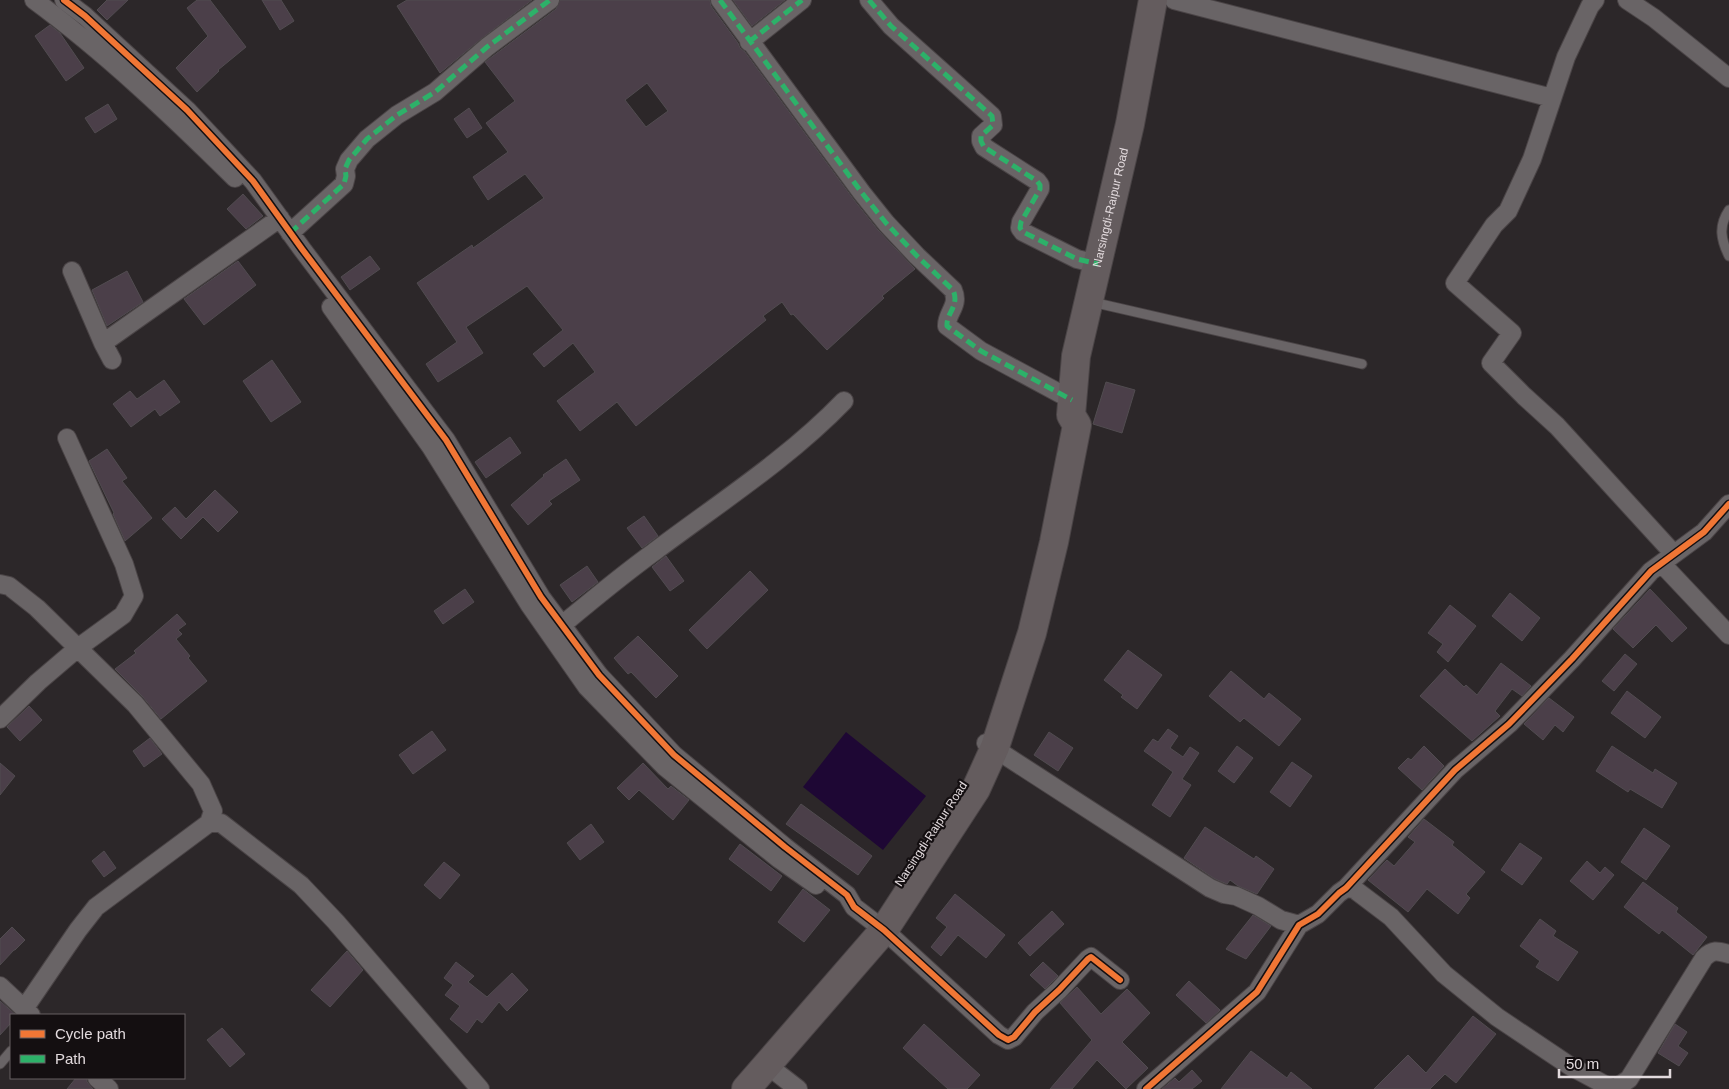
<svg xmlns="http://www.w3.org/2000/svg" width="1729" height="1089" viewBox="0 0 1729 1089" font-family="Helvetica,sans-serif">
<style>
.water{fill:#1e0734}
.building{fill:#4b3f49;stroke:#514c50;fill-rule:evenodd}
.lines{fill:none;stroke-linecap:round;stroke-linejoin:round}
.lane-casing{stroke:#4a4446;stroke-width:11}
.street-casing{stroke:#4a4446;stroke-width:20}
.primary-casing{stroke:#4a4446;stroke-width:30}
.lane{stroke:#696466;stroke-width:9}
.street{stroke:#696466;stroke-width:18}
.primary{stroke:#645c5e;stroke-width:28}
.quiet{stroke:#2db169;stroke-width:5;stroke-dasharray:10 5;stroke-linecap:butt}
.cycleway-casing{stroke:#140f11;stroke-width:9}
.cycleway{stroke:#f07635;stroke-width:6}
.labels{text-anchor:middle;stroke-width:4.5;stroke-linejoin:round;paint-order:stroke}
.street-label{font-size:12px;fill:#e2dadd;stroke:#140f11}
</style>
<rect width="100%" height="100%" fill="#2c2729"/>
<!-- water -->
<path class="water" d="M846,732L926,796L883,850L803,787Z"/>
<!-- building -->
<path class="building" d="M107,0H128L107,20L97,10Z
M197,0H210L246,47L218,70L219,71L197,92L176,68L208,36L187,8Z
M262,0H281L294,21L280,30Z
M407,0H532L481,39L440,73L397,6Z
M560,0H710L711,6L738,43L740,48L745,52L854,200L878,230L915,269L882,296L884,298L827,350L793,314L791,315L782,302L763,316L766,320L636,426L617,402L580,431L557,401L595,372L573,343L544,367L533,354L563,330L527,286L466,327L483,353L438,382L426,364L457,342L417,283L472,245L473,248L544,198L525,174L488,200L473,177L508,152L486,123L515,101L485,62L556,9ZM647,83L668,111L646,127L625,100Z
M733,0H785L752,26Z
M50,25L60,33L84,68L66,81L35,36Z
M108,104L117,119L95,133L85,118Z
M469,108L482,128L467,138L454,119Z
M243,194L263,216L246,229L227,209Z
M370,256L380,269L350,290L341,277Z
M238,261L256,285L204,325L184,299Z
M127,271L143,302L107,326L92,290Z
M272,360L301,402L271,422L243,381Z
M164,380L180,402L160,416L155,409L131,427L113,404L130,391L137,399Z
M1106,382L1135,390L1122,433L1093,424Z
M510,437L521,453L486,478L475,462Z
M107,449L127,478L122,481L152,518L125,541L113,514L114,513L89,461Z
M566,459L580,480L549,501L552,504L528,525L511,505L544,476L543,475Z
M215,490L238,512L218,532L203,517L181,539L162,519L175,507L186,519Z
M644,516L658,536L642,548L627,528Z
M666,556L684,581L670,591L652,567Z
M587,566L598,582L572,602L560,585Z
M750,571L768,590L707,649L689,630Z
M465,589L474,602L443,624L434,611Z
M1650,589L1687,628L1672,642L1656,625L1633,648L1613,629Z
M1510,593L1540,618L1522,641L1492,616Z
M1450,605L1476,626L1448,662L1437,652L1443,644L1428,633Z
M177,614L186,624L178,630L182,634L176,639L190,656L188,658L207,681L161,719L142,696L115,669L136,653L134,651Z
M638,636L678,676L656,698L631,672L628,674L614,658Z
M1128,650L1162,675L1137,709L1121,697L1123,695L1104,680Z
M1625,654L1637,664L1614,691L1602,681Z
M1501,663L1531,686L1522,696L1512,689L1495,711L1500,716L1472,741L1420,696L1445,669L1464,687L1466,685L1477,695Z
M1231,671L1264,699L1269,693L1301,719L1279,746L1244,718L1240,722L1209,696Z
M1627,691L1661,717L1645,738L1611,713Z
M1549,698L1574,717L1563,732L1555,725L1543,740L1524,724Z
M29,706L42,720L20,741L7,727Z
M1168,729L1178,736L1170,748L1183,757L1190,747L1199,753L1182,779L1191,785L1170,817L1152,805L1173,772L1144,751L1153,739L1158,742Z
M432,731L446,750L413,774L399,755Z
M1049,732L1073,748L1058,771L1034,755Z
M150,738L162,754L144,767L133,751Z
M1237,746L1253,758L1234,783L1218,771Z
M1424,746L1444,766L1422,790L1398,768L1408,758L1411,760Z
M1612,746L1653,773L1655,769L1677,783L1662,808L1630,789L1628,792L1596,771Z
M1292,762L1312,776L1290,807L1270,792Z
M0,763L15,776L0,795Z
M643,763L668,789L671,786L689,800L673,820L639,790L629,800L617,788Z
M801,804L872,856L858,875L786,824Z
M1424,819L1454,842L1452,845L1485,872L1466,894L1470,898L1458,914L1427,889L1408,912L1368,880L1387,860L1394,866L1415,842L1408,837Z
M591,824L604,842L580,860L567,843Z
M1205,827L1254,859L1256,856L1274,869L1257,894L1238,886L1230,880L1227,884L1215,879L1184,858Z
M1644,828L1670,846L1646,880L1621,862Z
M1520,843L1542,858L1522,885L1501,870Z
M740,844L782,876L771,891L729,859Z
M104,851L116,868L104,877L92,861Z
M1587,861L1600,873L1605,867L1614,875L1593,900L1570,881Z
M444,862L460,875L440,899L424,885Z
M1643,882L1678,908L1676,912L1707,937L1693,955L1662,930L1659,934L1624,907Z
M803,889L830,910L804,942L778,922Z
M955,894L1005,935L986,958L958,935L941,956L931,947L947,927L936,918Z
M1052,911L1064,924L1030,956L1018,943Z
M1253,915L1271,926L1246,959L1226,949Z
M1540,919L1556,931L1553,936L1578,952L1558,981L1536,967L1540,961L1520,946Z
M12,927L25,940L15,950H14L0,965V939Z
M347,951L363,970L330,1007L311,990Z
M456,962L474,976L468,982L487,997L512,973L528,990L507,1011L499,1002L482,1023L477,1019L467,1033L450,1019L460,1006L445,995L453,985L444,978Z
M1043,962L1058,976L1045,989L1030,975Z
M1189,981L1220,1010L1206,1023L1176,995Z
M1077,987L1101,1014L1127,989L1150,1013L1122,1042L1148,1068L1126,1089L1097,1060L1072,1089H1050L1092,1040L1060,1003Z
M0,1001L16,1015H11V1023L0,1035Z
M1473,1016L1496,1034L1456,1083L1445,1074L1430,1089H1374L1408,1055L1426,1073Z
M924,1024L980,1075L967,1089H948L903,1048Z
M1675,1024L1687,1032L1678,1046L1688,1053L1679,1066L1658,1053Z
M222,1028L245,1054L230,1067L207,1040Z
M1251,1051L1287,1078L1291,1072L1312,1089H1221Z
M1192,1070L1202,1081L1192,1089H1162L1175,1078L1179,1082Z
M76,1078H87V1082L93,1089H67Z"/>
<g class="lines">
<defs>
<path id="lane" d="M1729,210C1718,226 1721,240 1729,256
M1092,302L1362,364
M0,1064L11,1051"/>
<path id="street" d="M34,0C106,53 171,115 235,178
M64,0L85,16L187,110L253,181L302,249L446,440L541,597L599,675L674,755L785,847L847,895L854,907L884,930L999,1035L1008,1040L1014,1037L1035,1012L1059,990L1088,959L1091,957L1120,980
M720,0L862,193L886,223L917,256L953,290C960,306 946,313 947,326L981,351L1072,400
M869,0L891,26L992,116L993,125L981,136V141L984,147L1037,181L1040,185V189L1021,222L1020,228L1023,232L1077,259L1098,264
M1174,0L1552,98
M1595,0L1590,6L1566,57L1532,159L1508,211L1494,225L1455,283L1512,333L1491,363L1524,396L1557,426L1674,554
M1627,0L1654,18L1729,78
M749,42L802,0
M290,233L344,184L346,176L345,169L349,160L367,139L397,115L435,92L487,47L550,0
M72,271L103,343L112,360
M331,307L431,447L529,604L587,687L665,767L779,859L816,885
M103,343L280,218
M1662,564L1729,635
M0,584L9,586L37,608L135,704L201,784L213,811L209,823H221L301,885L336,922L480,1089
M562,625C592,600 622,575 654,552C719,503 788,459 844,401
M0,719L38,682L79,647L123,615L134,596L124,564L67,438
M986,743L1210,888L1224,894L1236,896L1258,906L1281,920L1299,925
M1346,888L1354,889L1391,917L1444,974L1497,1017L1570,1066L1609,1087L1615,1088
M0,986L31,1015
M24,1009L78,930L96,907L209,823
M767,1065L798,1089
M97,1078L109,1089
M1146,1089L1257,992L1299,925L1318,914L1339,893L1346,888L1455,770L1509,724L1572,659L1651,571L1704,532L1729,504
M1615,1089L1629,1079L1704,958C1713,949 1718,951 1729,954"/>
<g id="primary">
<path id="s1" d="M746,1089L884,930L976,789L995,747L1032,633L1054,542L1077,425L1071,415L1076,356L1130,124L1153,0"/>
</g>
</defs>
<!-- lane casing -->
<use href="#lane" class="lane-casing"/>
<!-- street casing -->
<use href="#street" class="street-casing"/>
<!-- primary casing -->
<use href="#primary" class="primary-casing"/>
<!-- lane -->
<use href="#lane" class="lane"/>
<!-- street -->
<use href="#street" class="street"/>
<!-- primary -->
<use href="#primary" class="primary"/>
<!-- quiet -->
<path class="quiet" d="M720,0L862,193L886,223L917,256L953,290C960,306 946,313 947,326L981,351L1072,400
M869,0L891,26L992,116L993,125L981,136V141L984,147L1037,181L1040,185V189L1021,222L1020,228L1023,232L1077,259L1098,264
M749,42L802,0
M290,233L344,184L346,176L345,169L349,160L367,139L397,115L435,92L487,47L550,0"/>
<defs>
<path id="cycleway" d="M64,0L85,16L187,110L253,181L302,249L446,440L541,597L599,675L674,755L785,847L847,895L854,907L884,930L999,1035L1008,1040L1014,1037L1035,1012L1059,990L1088,959L1091,957L1120,980
M1146,1089L1257,992L1299,925L1318,914L1339,893L1346,888L1455,770L1509,724L1572,659L1651,571L1704,532L1729,504"/>
</defs>
<!-- cycleway casing -->
<use href="#cycleway" class="cycleway-casing"/>
<!-- cycleway -->
<use href="#cycleway" class="cycleway"/>
</g>
<g class="labels">
<!-- street labels -->
<g class="street-label">
<text dy="4" stroke="none"><textPath href="#s1" startOffset="981">Narsingdi-Raipur Road</textPath></text>
<text transform="translate(931 834) rotate(-57)" y="4">Narsingdi-Raipur Road</text>
</g>
</g>
<!-- legend -->
<rect x="10" y="1014" width="175" height="65" fill="#140f11" stroke="#666063"/>
<rect x="20" y="1030" width="25" height="8" fill="#f07635" stroke="#666063"/>
<text x="55" y="1039" font-size="15" fill="#e2dadd">Cycle path</text>
<rect x="20" y="1055" width="25" height="8" fill="#2db169" stroke="#666063"/>
<text x="55" y="1064" font-size="15" fill="#e2dadd">Path</text>
<!-- scale -->
<path d="M1559 1069v8h111v-8" fill="none" stroke="#e2dadd" stroke-width="2.5"/>
<text x="1566" y="1069" font-size="15" fill="#e2dadd" stroke="#140f11" stroke-width="4" paint-order="stroke">50 m</text>
</svg>
